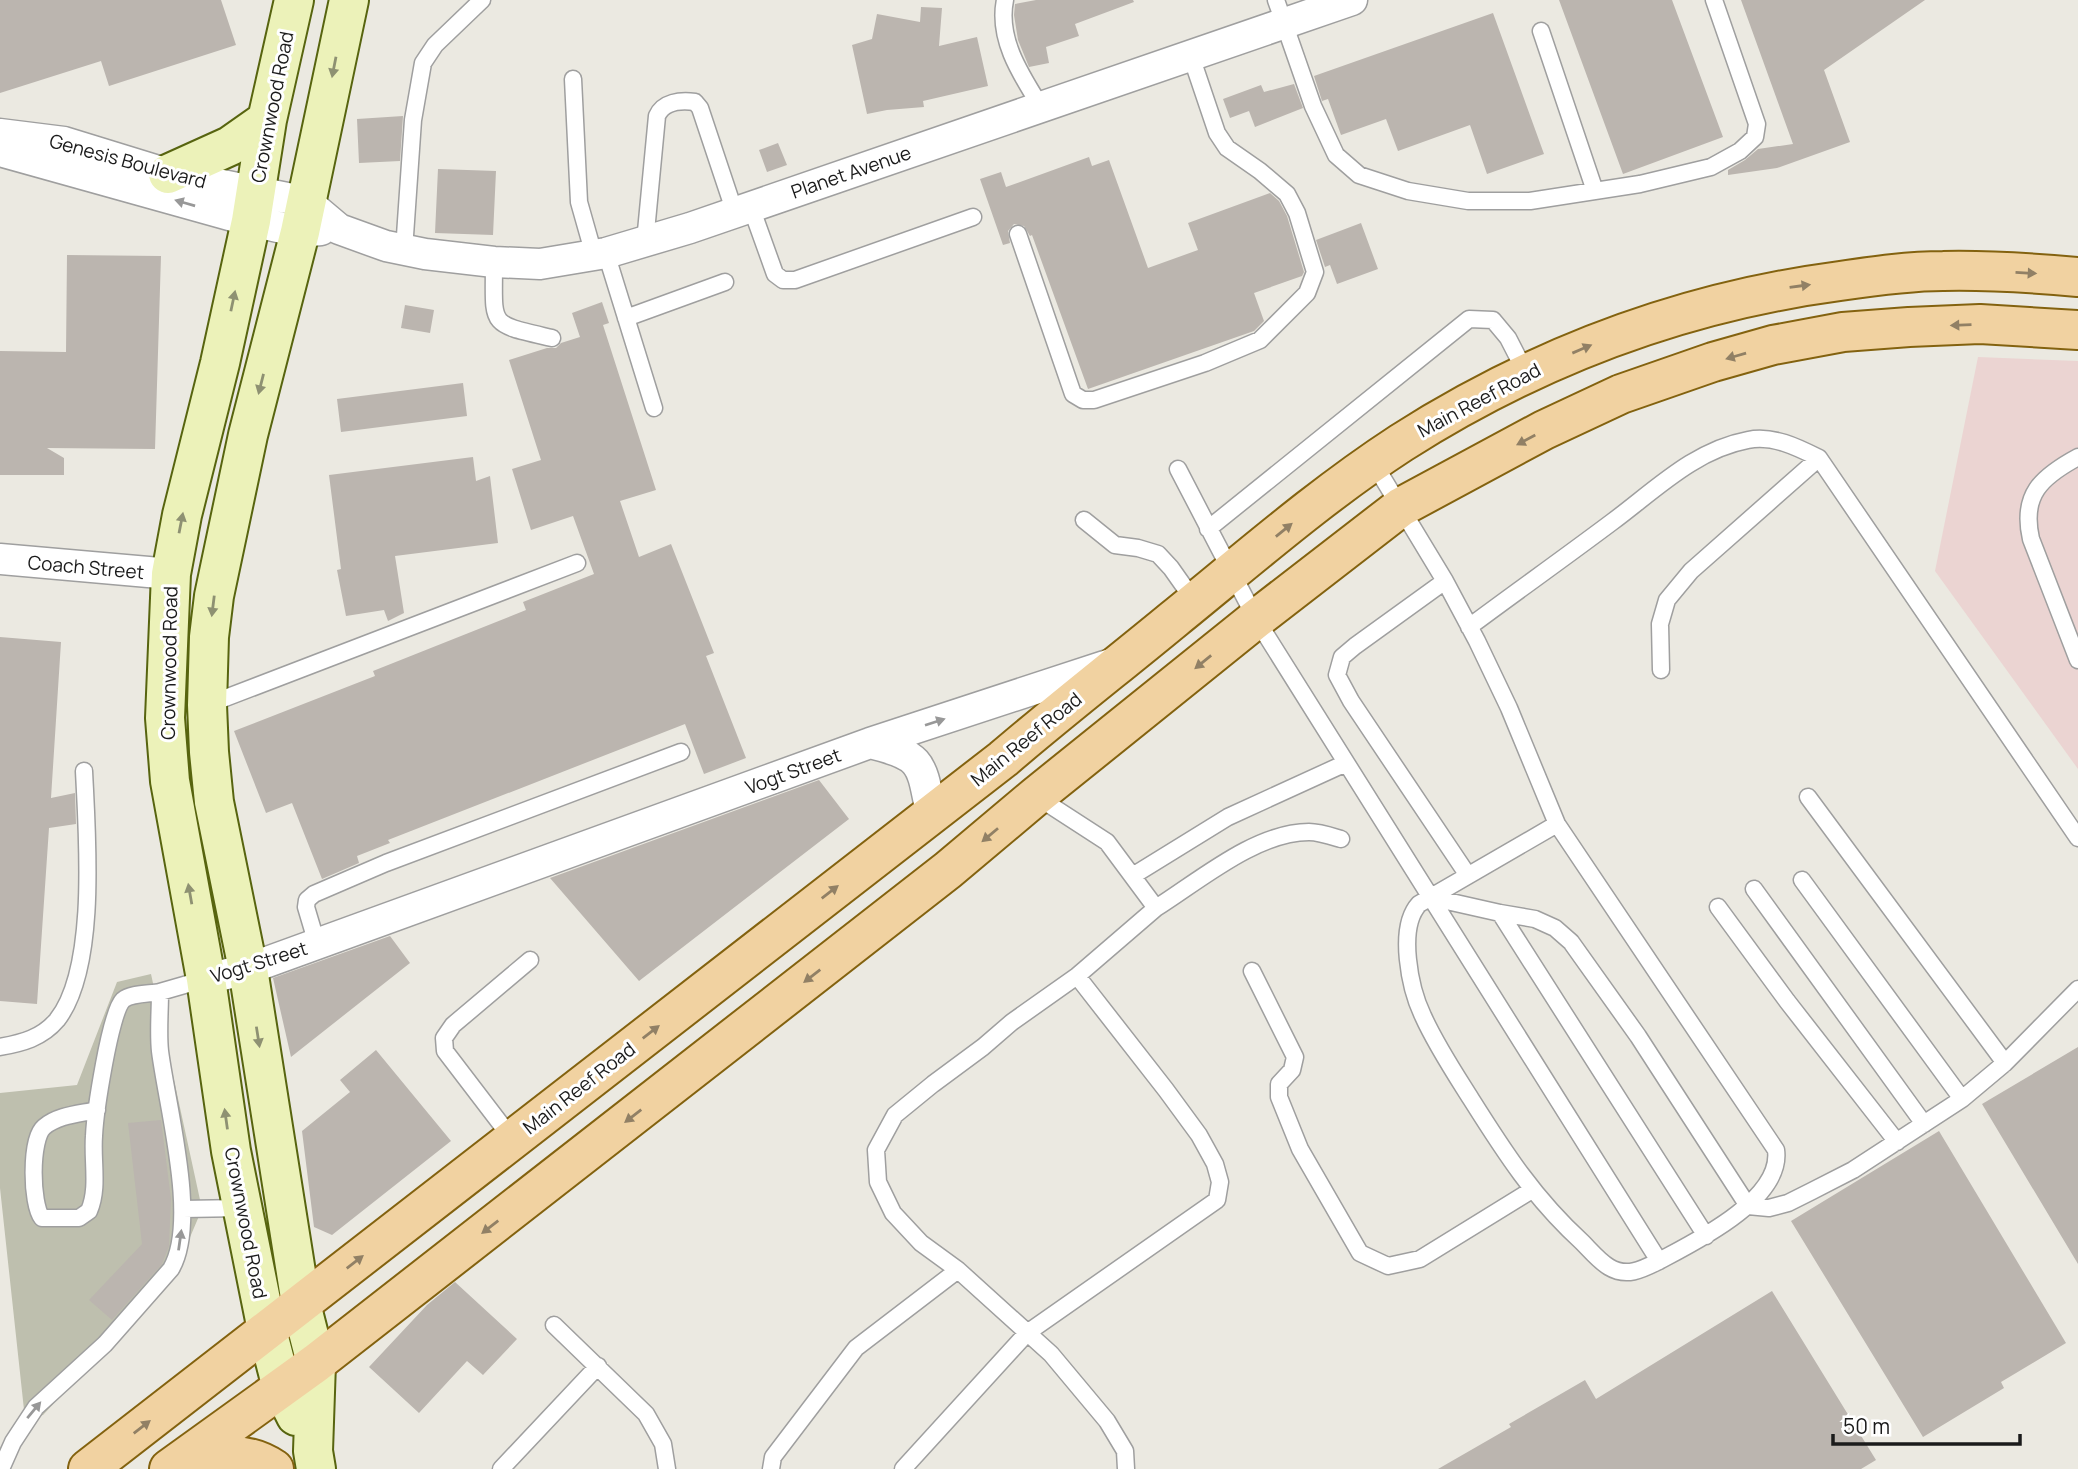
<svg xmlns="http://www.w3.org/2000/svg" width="2078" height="1469" viewBox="0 0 2078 1469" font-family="Manrope,sans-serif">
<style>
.commercial{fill:#ebd4d2}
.construction{fill:#bebfae}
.building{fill:#bbb5af}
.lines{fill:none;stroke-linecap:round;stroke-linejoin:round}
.service-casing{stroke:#9f9f9f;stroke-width:19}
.minor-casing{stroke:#9f9f9f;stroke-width:33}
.secondary-casing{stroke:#57640f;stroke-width:42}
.primary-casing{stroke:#83620f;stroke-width:42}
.service{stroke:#fff;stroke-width:16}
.minor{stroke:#fff;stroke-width:30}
.secondary{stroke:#ecf2b9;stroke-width:38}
.primary{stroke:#f1d2a1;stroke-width:38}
.oneway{fill:#8e9172}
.oneway2{fill:#989898}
.oneway3{fill:#918065}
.labels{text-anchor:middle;stroke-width:6;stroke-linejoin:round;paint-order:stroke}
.street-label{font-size:19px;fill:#1b1b1b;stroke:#fff}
</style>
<rect width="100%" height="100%" fill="#ebe9e1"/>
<!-- commercial -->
<path class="commercial" d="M1978,357L2078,361V769L1935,571Z"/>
<!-- construction -->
<path class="construction" d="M151,974L202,1209L174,1275L43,1415L25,1419L0,1188V1093L77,1085L117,982Z"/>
<!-- building -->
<path class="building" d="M0,0H221L236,45L109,86L101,61L0,93Z
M1036,0H1133L1134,2L1075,24L1079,36L1046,47L1049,63L1029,67L1018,40L1014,15L1015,4Z
M1559,0H1672L1723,137L1623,174Z
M1741,0H1925L1824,70L1850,142L1777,168L1728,175V170L1745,160L1758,149L1793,144Z
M921,7L942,8L939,46L977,37L988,86L923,101L924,107L887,110L867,114L852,45L872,39L877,14L920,22Z
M1493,13L1544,154L1487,174L1470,125L1398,151L1386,119L1341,135L1328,99L1322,101L1314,76Z
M1294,84L1303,108L1255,127L1249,111L1230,118L1223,99L1261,85L1264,92Z
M403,116L400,161L359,163L357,119Z
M778,143L787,165L767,172L759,150Z
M1089,157L1092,166L1109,160L1148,268L1198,250L1188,223L1270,193L1279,201L1287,216L1304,272L1302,276L1254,293L1264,321L1254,331L1088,389L1032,235L1030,236L1024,226L1014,224L1008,231L1010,243L1003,245L980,179L1001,172L1006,187Z
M438,169L496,171L493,235L435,233Z
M1361,223L1378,269L1337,284L1330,265L1325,267L1316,240Z
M67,255L161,256L155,449L47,448L64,458V475H0V351L66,352Z
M602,302L609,323L603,325L656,490L620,501L639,557L671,544L714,653L706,656L746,758L704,774L685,724L388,840L390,843L357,856L359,863L322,879L292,803L266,813L234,731L375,676L373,671L526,610L523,602L594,574L573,516L531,530L512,469L541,460L509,360L547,348H556L561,343L580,337L572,313Z
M405,305L434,310L430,333L401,328Z
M463,383L467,416L341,432L337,399Z
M473,457L476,481L490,476L498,543L395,556L404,613L388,621L384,610L346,616L337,570L341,569L329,475Z
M0,637L61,642L51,798L75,793L76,824L49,828L37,1004L0,1001Z
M819,780L849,819L639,981L550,878Z
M390,936L410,963L291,1057L273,978Z
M2078,1047V1264L1982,1104Z
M376,1050L451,1141L332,1235L314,1227L302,1131L350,1092L340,1080Z
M161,1120L171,1199L169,1246L162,1264L112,1320L89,1300L142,1244L128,1123Z
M1939,1131L2066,1343L2001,1382L2004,1388L1923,1437L1791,1221Z
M455,1282L517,1339L483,1375L467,1361L419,1413L369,1367L427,1305Z
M1772,1291L1876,1460L1861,1469H1438L1511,1427L1509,1424L1585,1380L1596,1399Z"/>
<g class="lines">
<defs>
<path id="service" d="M1005,0C997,39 1021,75 1041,107
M1276,0L1313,106L1336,155L1359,175L1408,191L1468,201H1530L1640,184L1711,167L1740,151L1755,137L1757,124L1714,0
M1541,31L1595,191
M573,79L579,202L594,255
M751,207L775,274L783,280H795L973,217
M1018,234L1073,394L1083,400H1094L1205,363L1260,340L1307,293L1315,272L1297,213L1287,194L1260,171L1227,148L1217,133L1191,56
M645,242L657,116C663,102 680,100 695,102L700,108L735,213
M404,250L413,120L423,63L435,45L482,0
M606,253L654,408
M494,262C494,328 487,323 552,338
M626,318L725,282
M2078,457C2041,477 2021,495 2031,539L2078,660
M1178,469L1256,619L1659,1261C1695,1242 1783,1199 1776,1150L1557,824L1509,708L1477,641L1445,581L1373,462
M1084,520L1115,545L1138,548L1158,554L1171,568L1195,602
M1208,529L1469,319L1493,320L1508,338L1526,373
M1445,581L1355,646L1342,657L1337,675L1351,701L1467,874
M1469,627C1516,592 1564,558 1612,522C1654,491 1694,450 1748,440C1773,435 1797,447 1819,458L2078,838
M1661,670L1660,624L1667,600L1691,571L1819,458
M207,705L577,563
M1036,796L1107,842L1156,908L1077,976L1012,1022L983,1047L933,1084L895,1115L876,1150L878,1182L893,1213L921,1243L958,1270L1051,1354L1107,1421L1125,1451L1126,1469
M1808,797L2005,1063
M1557,824L1419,904C1397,928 1410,989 1423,1016C1436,1045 1454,1072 1471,1099C1505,1153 1534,1198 1582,1242C1590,1250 1599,1261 1609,1267C1627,1278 1643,1269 1659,1261
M1134,875L1228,817L1346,763
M1802,880L1962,1099
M1754,889L1924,1124
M1429,897L1500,913L1706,1236
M1718,907L1787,1001L1897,1142
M1156,908C1199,881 1256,832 1309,832C1319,832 1331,836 1341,839
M1500,913L1535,919L1555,928L1571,942L1638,1036L1748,1206L1769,1208L1788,1203L1812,1191L1853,1170L1962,1099L2005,1063L2078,989
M317,944L306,907L307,900L314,894L386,863L681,752
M1252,971L1295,1057L1292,1070L1279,1084V1097L1300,1149L1360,1253L1388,1266L1420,1259L1532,1190
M0,1047C22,1043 42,1038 57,1020C98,968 87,835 84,771
M97,1110C79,1114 58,1115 44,1127C30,1139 31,1204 42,1218H79L89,1211C99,1188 92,1161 94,1136C95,1114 110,1012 123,1000C131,993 151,994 160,992
M513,1140L445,1051L444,1038L453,1025L530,960
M183,1209L242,1208
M554,1325L646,1414L663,1444L667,1469
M1,1469L13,1442L36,1407L105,1344L171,1269C199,1221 167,1107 160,1051C158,1032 160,1012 160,992L205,979
M501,1469L598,1366
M771,1469L773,1457L856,1348L958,1270
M903,1469L1027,1333L1217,1200L1220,1182L1215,1164L1199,1135L1166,1090L1077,976"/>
<path id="minor" d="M0,134L64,142L168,174L307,202L339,229L386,246L425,254L494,262L540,264L606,253L690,228L1352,0
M0,151L251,221L300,232L321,230
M0,559L171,574
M870,743C923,756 921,762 931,813
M206,979L248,969L870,743L1111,664"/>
<path id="secondary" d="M294,0L267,120L251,221L220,363L182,515L171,574L165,718L170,781L206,979L231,1151L267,1330L282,1388L296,1416
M168,174L230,146L267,120
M316,1469L313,1451L316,1363L301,1304L248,969L214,802L209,752L207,705L209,637L214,596L248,435L300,232L349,0"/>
<path id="primary" d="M183,1466C217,1457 242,1448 274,1469
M88,1469L1003,759C1059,711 1117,666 1174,619C1248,559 1321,495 1401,443C1536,357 1681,302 1840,281C1874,276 1909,271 1943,271C1988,270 2033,273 2078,277
M169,1469L316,1363L948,870L1036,796L1256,619L1401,507L1544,430L1621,394L1713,362L1773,345L1843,332L1909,327L1980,324L2078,330"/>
</defs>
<!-- service casing -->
<use href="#service" class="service-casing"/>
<!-- minor casing -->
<use href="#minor" class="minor-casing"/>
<!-- secondary casing -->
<use href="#secondary" class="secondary-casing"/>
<!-- primary casing -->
<use href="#primary" class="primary-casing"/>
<!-- service -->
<use href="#service" class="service"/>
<!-- minor -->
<use href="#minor" class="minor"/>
<!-- secondary -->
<use href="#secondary" class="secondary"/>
<!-- primary -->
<use href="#primary" class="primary"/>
</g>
<!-- one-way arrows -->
<defs><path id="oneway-solid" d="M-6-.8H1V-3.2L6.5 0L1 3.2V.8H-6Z" transform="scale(1.75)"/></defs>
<g class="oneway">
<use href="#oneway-solid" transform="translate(334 67) rotate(101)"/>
<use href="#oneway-solid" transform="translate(233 301) rotate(-78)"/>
<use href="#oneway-solid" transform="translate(261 384) rotate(104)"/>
<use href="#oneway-solid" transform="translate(181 523) rotate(-79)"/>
<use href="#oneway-solid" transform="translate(213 606) rotate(97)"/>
<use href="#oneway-solid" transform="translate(190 894) rotate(-100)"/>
<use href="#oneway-solid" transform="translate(258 1037) rotate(81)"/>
<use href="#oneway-solid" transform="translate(226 1119) rotate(-98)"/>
</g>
<g class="oneway2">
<use href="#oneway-solid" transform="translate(185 203) rotate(-164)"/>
<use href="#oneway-solid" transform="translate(935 722) rotate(-18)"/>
<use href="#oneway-solid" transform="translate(180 1240) rotate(-82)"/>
<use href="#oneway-solid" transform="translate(34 1410) rotate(-50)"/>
</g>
<g class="oneway3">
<use href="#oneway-solid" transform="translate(2026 273) rotate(3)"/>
<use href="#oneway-solid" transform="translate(1800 286) rotate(-8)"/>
<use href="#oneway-solid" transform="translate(1961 325) rotate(178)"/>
<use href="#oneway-solid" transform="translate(1582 349) rotate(-23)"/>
<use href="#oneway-solid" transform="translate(1736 356) rotate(164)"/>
<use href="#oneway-solid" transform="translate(1526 440) rotate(152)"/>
<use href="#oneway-solid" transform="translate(1284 530) rotate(-39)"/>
<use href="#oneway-solid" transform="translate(1203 662) rotate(141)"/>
<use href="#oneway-solid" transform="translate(990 835) rotate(140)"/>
<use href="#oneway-solid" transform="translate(830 892) rotate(-38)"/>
<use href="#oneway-solid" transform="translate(812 976) rotate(142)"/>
<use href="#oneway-solid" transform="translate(651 1032) rotate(-38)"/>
<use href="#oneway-solid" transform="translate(633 1116) rotate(142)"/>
<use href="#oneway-solid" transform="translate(490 1227) rotate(142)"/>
<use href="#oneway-solid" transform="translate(355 1262) rotate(-38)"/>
<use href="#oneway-solid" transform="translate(142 1427) rotate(-38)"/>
</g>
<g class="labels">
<!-- street labels -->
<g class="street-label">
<text transform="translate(272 107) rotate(-79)" y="7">Crownwood Road</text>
<text transform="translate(128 161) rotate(15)" y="7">Genesis Boulevard</text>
<text transform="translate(851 172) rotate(-19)" y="7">Planet Avenue</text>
<text transform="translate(1479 400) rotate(-28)" y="7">Main Reef Road</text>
<text transform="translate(86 567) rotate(5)" y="7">Coach Street</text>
<text transform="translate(169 663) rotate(-89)" y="7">Crownwood Road</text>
<text transform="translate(1026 739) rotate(-39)" y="7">Main Reef Road</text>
<text transform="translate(793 771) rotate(-20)" y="7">Vogt Street</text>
<text transform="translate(259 962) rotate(-17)" y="7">Vogt Street</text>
<text transform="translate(579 1088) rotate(-38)" y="7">Main Reef Road</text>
<text transform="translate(246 1223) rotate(79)" y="7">Crownwood Road</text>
</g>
</g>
<!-- scale -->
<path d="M1833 1434v10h187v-10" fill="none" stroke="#1b1b1b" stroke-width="3.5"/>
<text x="1843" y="1434" font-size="21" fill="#1b1b1b" stroke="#ffffff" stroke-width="5" paint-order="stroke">50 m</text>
</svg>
